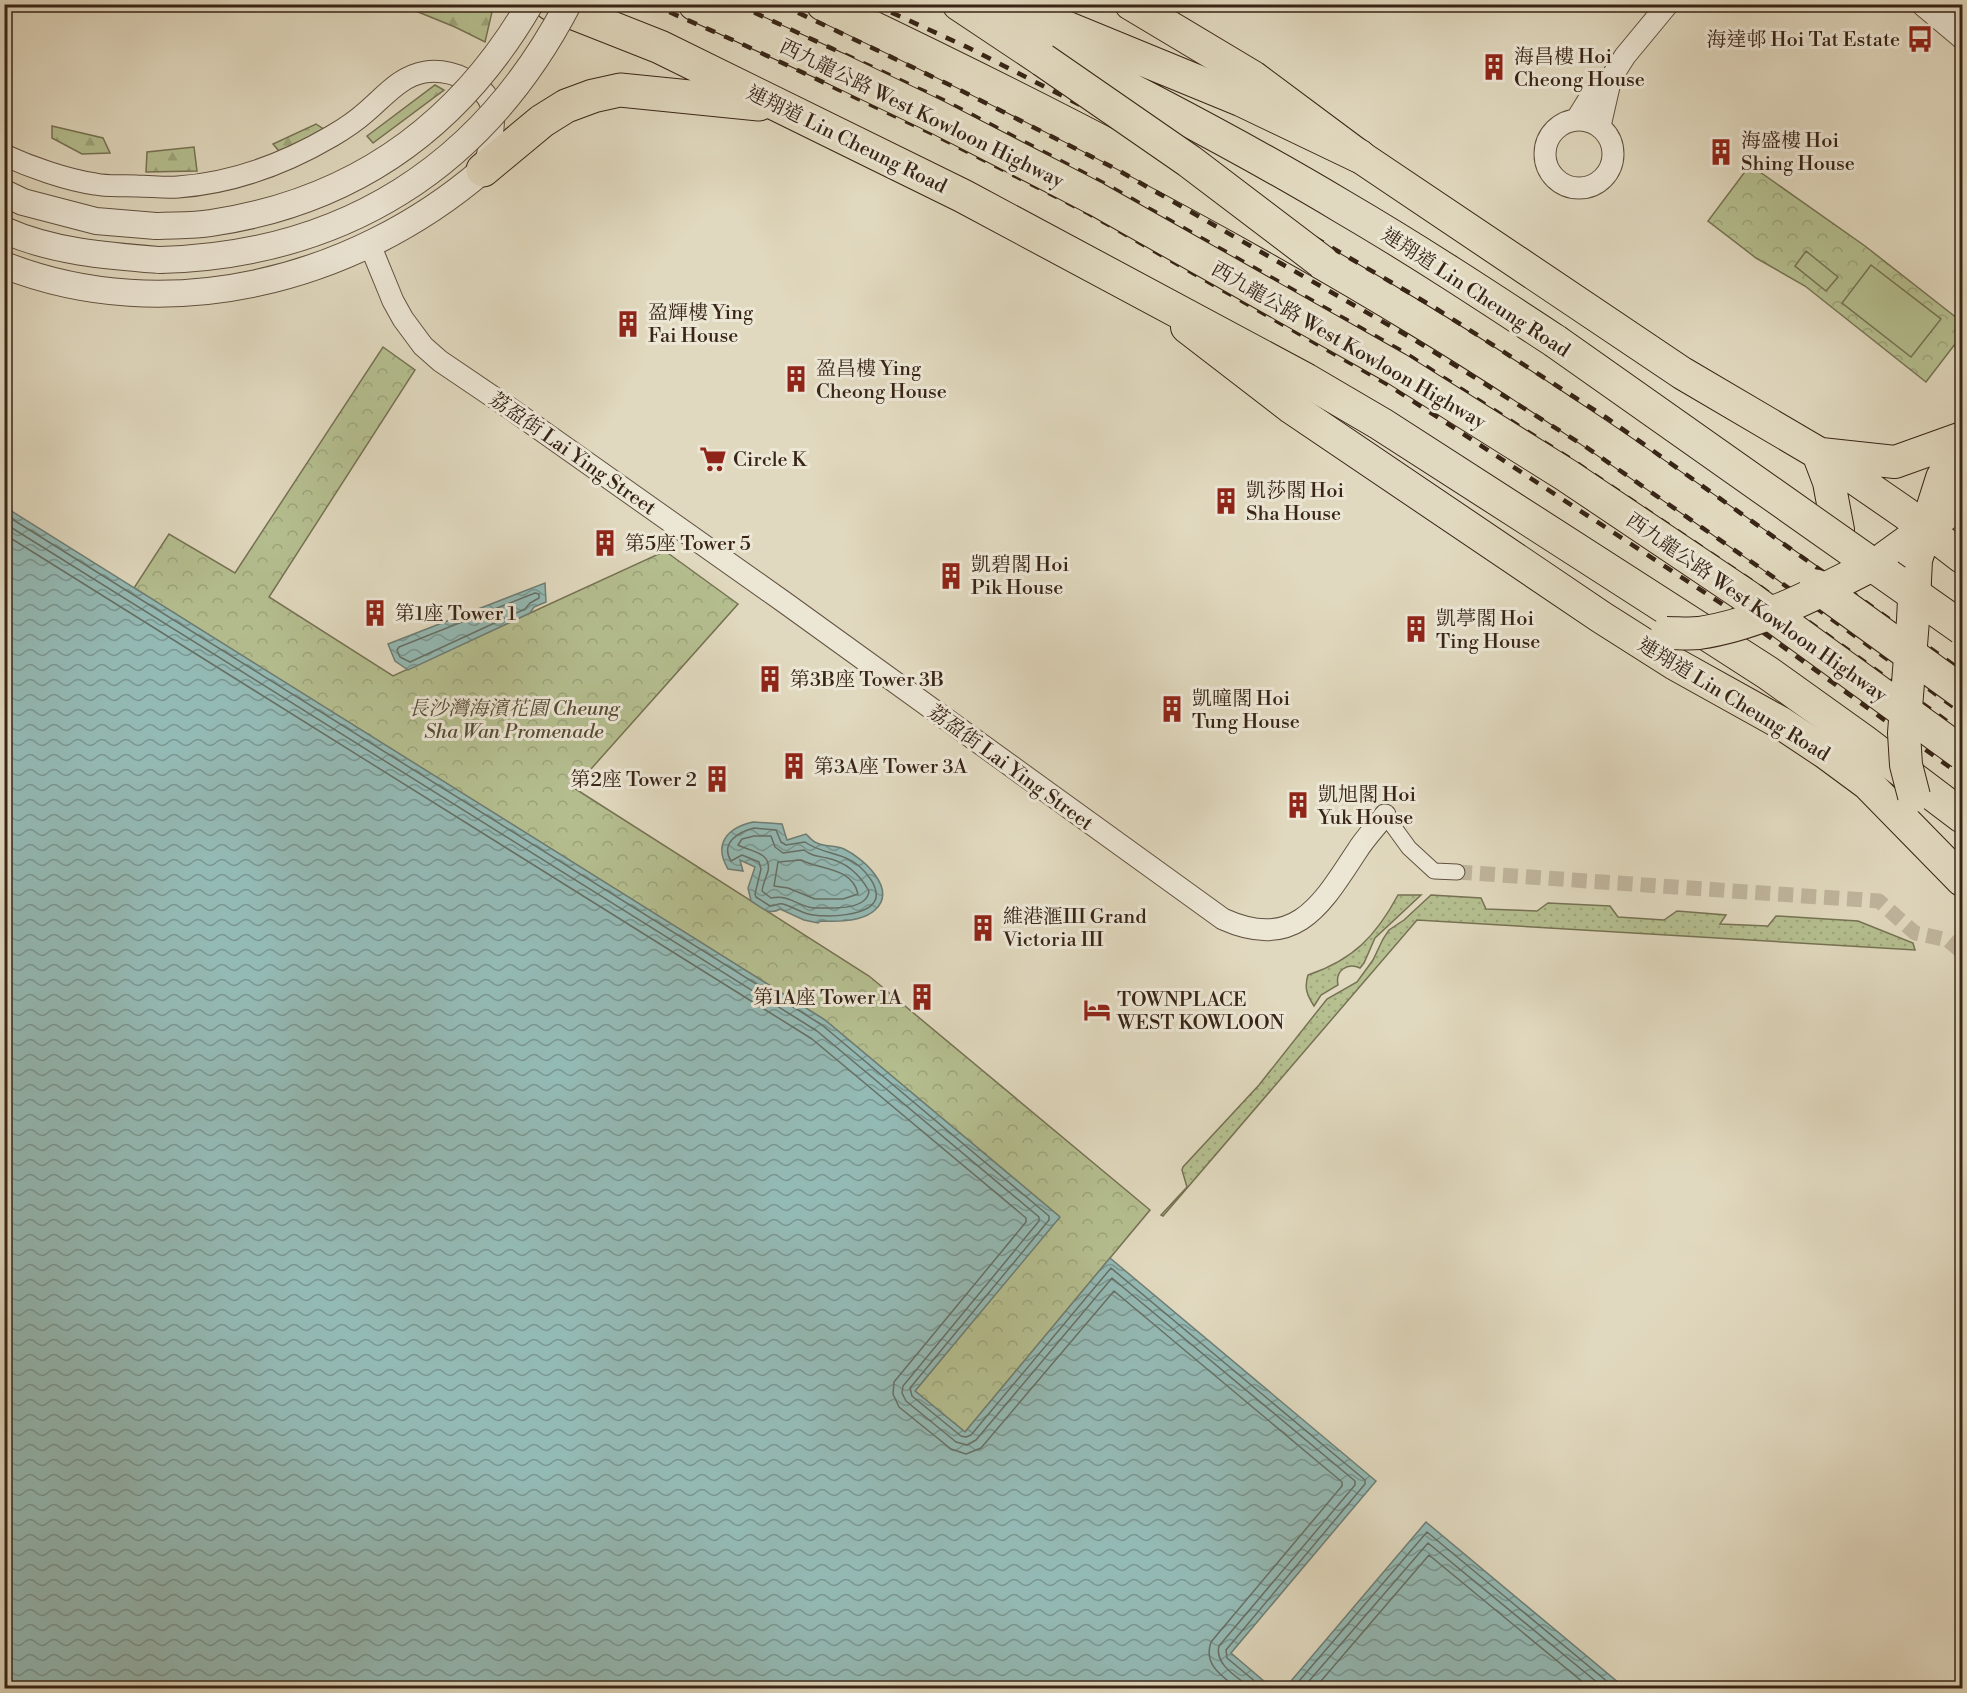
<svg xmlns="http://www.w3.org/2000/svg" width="1967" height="1693" viewBox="0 0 1967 1693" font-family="'Libre Bodoni','Noto Serif TC',serif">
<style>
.grass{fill:url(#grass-dots);stroke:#767253;stroke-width:1.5}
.forest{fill:url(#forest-firs);stroke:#767253;stroke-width:1.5}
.park{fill:url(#park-crowns);stroke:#767253;stroke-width:1.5}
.pitch{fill:#b5bf90;stroke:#767253;stroke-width:1.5}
.water{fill:url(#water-waves);stroke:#6f7e75;stroke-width:1.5}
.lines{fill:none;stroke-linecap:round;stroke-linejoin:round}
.shore{stroke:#667066;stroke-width:1.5}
.pedestrian-tunnel{stroke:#bfb59d;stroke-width:15;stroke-dasharray:15 8;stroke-linecap:butt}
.pedestrian-casing{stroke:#625240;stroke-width:17}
.minor-casing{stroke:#625240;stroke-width:23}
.tertiary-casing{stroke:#625240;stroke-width:28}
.primary-casing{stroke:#382516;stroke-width:34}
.trunk-casing{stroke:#382516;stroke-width:35}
.motorway-casing{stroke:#382516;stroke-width:35}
.pedestrian{stroke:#ece6d5;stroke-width:15}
.minor{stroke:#ece6d5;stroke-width:21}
.tertiary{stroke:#ece6d5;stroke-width:26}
.primary{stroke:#e1d9bf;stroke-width:32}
.trunk{stroke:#e1d9bf;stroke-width:33}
.motorway{stroke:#e1d9bf;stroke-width:33}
.rail{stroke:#382516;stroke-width:4.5;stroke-dasharray:10 10;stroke-linecap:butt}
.tertiary-bridge-casing{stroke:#625240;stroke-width:28;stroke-linecap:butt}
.primary-bridge-casing{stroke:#382516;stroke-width:34;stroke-linecap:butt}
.trunk-bridge-casing{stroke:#382516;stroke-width:35;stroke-linecap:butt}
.motorway-bridge-casing{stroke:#382516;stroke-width:35;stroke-linecap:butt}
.tertiary-bridge{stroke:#ece6d5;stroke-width:26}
.primary-bridge{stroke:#e1d9bf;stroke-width:32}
.trunk-bridge{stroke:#e1d9bf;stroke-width:33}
.motorway-bridge{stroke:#e1d9bf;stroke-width:33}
.labels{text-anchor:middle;stroke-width:6;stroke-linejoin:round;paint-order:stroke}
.poi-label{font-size:20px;fill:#382516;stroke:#ece6d5;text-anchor:start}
.street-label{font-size:20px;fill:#382516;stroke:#ece6d5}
.park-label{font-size:20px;font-style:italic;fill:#574c34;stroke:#ece6d5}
</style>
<defs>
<pattern id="grass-dots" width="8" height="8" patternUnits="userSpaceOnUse" patternTransform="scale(1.5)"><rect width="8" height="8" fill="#b5bf90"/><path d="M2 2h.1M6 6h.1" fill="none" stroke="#9ca47b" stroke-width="1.8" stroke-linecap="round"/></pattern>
<pattern id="forest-firs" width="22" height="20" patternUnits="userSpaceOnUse" patternTransform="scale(1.5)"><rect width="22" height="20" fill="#b5bf90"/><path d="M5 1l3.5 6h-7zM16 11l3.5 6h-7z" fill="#9ca47b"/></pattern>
<pattern id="park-crowns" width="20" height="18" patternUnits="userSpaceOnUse" patternTransform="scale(1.5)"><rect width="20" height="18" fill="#b5bf90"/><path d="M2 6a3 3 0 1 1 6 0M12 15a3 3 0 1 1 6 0" fill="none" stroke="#9ca47b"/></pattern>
<pattern id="water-waves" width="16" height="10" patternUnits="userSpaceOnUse" patternTransform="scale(1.5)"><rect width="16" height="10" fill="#94bab5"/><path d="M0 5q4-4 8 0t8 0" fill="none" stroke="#7a9792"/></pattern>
</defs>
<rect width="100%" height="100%" fill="#e1d9bf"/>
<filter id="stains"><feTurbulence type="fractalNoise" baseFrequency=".00333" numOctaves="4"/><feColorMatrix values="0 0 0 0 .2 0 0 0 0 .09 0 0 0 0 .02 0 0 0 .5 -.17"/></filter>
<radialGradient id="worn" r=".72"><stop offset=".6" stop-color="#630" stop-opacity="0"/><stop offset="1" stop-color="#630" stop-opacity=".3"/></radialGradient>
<!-- grass -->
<path class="grass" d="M1398,895H1421L1375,938L1364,963L1360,968C1347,962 1335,971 1338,985L1321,995L1314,1006C1307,995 1304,988 1308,975C1353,960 1376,936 1398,895Z
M1431,895L1481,898L1486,909L1537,911L1548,903L1610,906L1618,917L1664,920L1677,911L1726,915L1720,924L1768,926L1776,916L1858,921L1913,943L1915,950L1417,920L1163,1216L1161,1215L1187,1187L1182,1170L1183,1167L1259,1085L1327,999L1357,982L1373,960L1383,939L1389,930L1404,920Z"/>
<!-- forest -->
<path class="forest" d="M401,5H476L492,12L485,42L455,27Z
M435,85L444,90L373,143L367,136Z
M316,124L325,130L279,151L273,144Z
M52,126L103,138L110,153L82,154L52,138Z
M194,147L197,171L146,172L147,152Z"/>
<!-- park -->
<path class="park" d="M1750,165L1865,246L1962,322V335L1926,382L1805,286L1756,258L1708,221Z
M383,347L415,370L269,597L393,676L665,551L738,604L574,788L869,976L1150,1210L965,1432L915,1391L1059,1216L825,1020L134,588L169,534L235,573Z"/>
<!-- pitch -->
<path class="pitch" d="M1806,251L1838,277L1826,291L1795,266Z
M1871,265L1941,319L1911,357L1842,303Z"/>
<!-- water -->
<path class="water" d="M5,507L825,1020L1060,1217L915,1391L965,1432L1110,1258L1376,1481L1231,1653L1272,1688H5Z
M545,583L546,602L534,607L530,613L408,670L395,661L388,644Z
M753,822L782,824L787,840L806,834C809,837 813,842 817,843C825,847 835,845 844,849C863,858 898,889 875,910C862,922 838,922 821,921L818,923L804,920L780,909C769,916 761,907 751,901L748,888L755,867L740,860L743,871L728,869C713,844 727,828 753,822Z
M1426,1522L1625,1688H1285Z"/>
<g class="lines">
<!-- shore -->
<path class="shore" d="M4,514L822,1025L1049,1216V1220L910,1388L912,1396L961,1436L966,1437L971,1435L1111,1268L1365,1480V1484L1226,1650L1227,1658L1263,1688
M4,523L817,1031L1039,1217V1221L903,1386L902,1393L906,1401L956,1442L967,1445L976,1440L1112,1278L1355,1481V1485L1219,1646C1214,1665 1239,1678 1251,1688
M4,534L812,1039L1026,1218V1222L894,1382L893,1394L899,1407L951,1449L966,1454L981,1448L1114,1291L1342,1482V1486L1211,1642C1203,1665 1222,1676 1237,1688
M535,593L539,594V598L530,603L525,609L410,662L400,657L397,650L399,647Z
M754,828L776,830L781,842L786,845L805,842C821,854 843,852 859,866C867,873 878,886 876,898C871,917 824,918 808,914C800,912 791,906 783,904C778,903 775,906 770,906L756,897L755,894L761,869L759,862L742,855L731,861C720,843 738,832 754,828Z
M754,836H771L775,847L783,853L804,850C812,856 817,856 827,858C846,862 860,875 869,891C867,911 830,908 816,908C798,908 792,894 771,898L762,891C763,884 766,878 768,871C772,852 749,851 738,845L742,839Z
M801,860C820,870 852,867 858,894L843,899H815L788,888L774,886L778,862Z
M1293,1688L1427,1532L1615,1688
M1303,1688L1428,1543L1604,1688
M1315,1688L1429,1555L1590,1688"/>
<!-- pedestrian-tunnel -->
<path class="pedestrian-tunnel" d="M1457,872L1879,901L1915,933L1948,940L1962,952"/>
<defs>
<path id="pedestrian" d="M1385,815L1409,848L1434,871L1457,872"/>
<path id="minor" d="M1545 154a34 34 0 1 1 68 0a34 34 0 1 1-68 0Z
M1576,120L1589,99L1597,88L1611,78L1625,56L1668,4
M1600,126L1611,78
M4,155C30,167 67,180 95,184C109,187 123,185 137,186C150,186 164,188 178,187C232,183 286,163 332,136C344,129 356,121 366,112C384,97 400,76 425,72C439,70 453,73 465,79C507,98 493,135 483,170
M370,245L393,301L403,319L423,346L440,361L511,409L784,602L1223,919C1296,952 1322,904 1357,851C1365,838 1376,827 1385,815"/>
<path id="tertiary" d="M1925,4L1962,35
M4,193L23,202L96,221L156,226
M4,230C53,252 108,256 160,260
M4,265C167,329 354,281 483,170"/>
<path id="primary" d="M1131,4L1253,77L1359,156L1682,373L1818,453L1905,513L1962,557
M1187,327L1292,408L1601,617L1675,664L1781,723L1826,753L1868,784L1962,880
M1818,453L1829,482L1838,530
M1821,454L1895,462L1962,438
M1882,560L1962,502
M1915,580L1916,560L1942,478L1962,443"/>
<path id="trunk" d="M551,4L660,47L963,196L1306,380L1381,424L1768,673L1863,741L1962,816
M1003,4L1069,29L1242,100L1359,156
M1034,41C1139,93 1243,147 1343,207C1415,249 1485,295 1555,341
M483,170L542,121L566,106L593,96L620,90L759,104"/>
<path id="motorway" d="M695,4L839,70
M823,4C1027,101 1229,204 1422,322C1557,404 1686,496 1816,586
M959,4L1043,60"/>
</defs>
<!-- pedestrian casing -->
<use href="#pedestrian" class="pedestrian-casing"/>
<!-- minor casing -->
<use href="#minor" class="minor-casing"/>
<!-- tertiary casing -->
<use href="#tertiary" class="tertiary-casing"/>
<!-- primary casing -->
<use href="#primary" class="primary-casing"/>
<!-- trunk casing -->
<use href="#trunk" class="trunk-casing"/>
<!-- motorway casing -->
<use href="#motorway" class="motorway-casing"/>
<!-- pedestrian -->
<use href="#pedestrian" class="pedestrian"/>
<!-- minor -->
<use href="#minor" class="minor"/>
<!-- tertiary -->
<use href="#tertiary" class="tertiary"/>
<!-- primary -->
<use href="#primary" class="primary"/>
<!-- trunk -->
<use href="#trunk" class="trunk"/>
<!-- motorway -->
<use href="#motorway" class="motorway"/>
<!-- rail -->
<path class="rail" d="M651,4L742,44L931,133L1088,213L1387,384L1739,615L1962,776
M736,4L945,101L1107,185L1405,353L1575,462L1759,586L1962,732
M780,4L952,86L1116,169L1413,339L1586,447L1769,574L1962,713
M873,4L969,48L1135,133L1432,306L1607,418L1962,671"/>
<defs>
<path id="tertiary-bridge" d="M156,226C174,225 193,226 211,223C352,202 458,128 530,4
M160,260C344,255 483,167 568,4"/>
<path id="primary-bridge" d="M1667,633C1677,633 1689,634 1699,633C1762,624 1827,588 1882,560
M1914,796L1906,765L1904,733L1913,620L1915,580"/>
<path id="trunk-bridge" d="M1555,341L1962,628"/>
<path id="motorway-bridge" d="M1043,60L1189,161L1322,262
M839,70L937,117L1096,199L1397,369L1566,475L1749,598L1962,753
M1816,586L1962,692"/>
</defs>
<!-- tertiary-bridge casing -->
<use href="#tertiary-bridge" class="tertiary-bridge-casing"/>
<!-- primary-bridge casing -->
<use href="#primary-bridge" class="primary-bridge-casing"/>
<!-- trunk-bridge casing -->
<use href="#trunk-bridge" class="trunk-bridge-casing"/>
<!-- motorway-bridge casing -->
<use href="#motorway-bridge" class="motorway-bridge-casing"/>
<!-- tertiary-bridge -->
<use href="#tertiary-bridge" class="tertiary-bridge"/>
<!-- primary-bridge -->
<use href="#primary-bridge" class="primary-bridge"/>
<!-- trunk-bridge -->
<use href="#trunk-bridge" class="trunk-bridge"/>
<!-- motorway-bridge -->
<use href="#motorway-bridge" class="motorway-bridge"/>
</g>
<!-- icons -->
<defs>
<symbol id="bus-bare" viewBox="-9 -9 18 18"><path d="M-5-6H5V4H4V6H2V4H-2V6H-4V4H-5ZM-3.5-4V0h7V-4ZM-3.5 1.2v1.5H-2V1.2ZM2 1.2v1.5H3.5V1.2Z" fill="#8f2418" stroke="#ece6d5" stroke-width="2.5" paint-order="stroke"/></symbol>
<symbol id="building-bare" viewBox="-9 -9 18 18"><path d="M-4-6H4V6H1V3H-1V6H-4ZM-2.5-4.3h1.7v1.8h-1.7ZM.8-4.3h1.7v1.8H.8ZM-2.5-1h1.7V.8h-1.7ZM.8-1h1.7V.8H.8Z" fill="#8f2418" stroke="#ece6d5" stroke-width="2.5" paint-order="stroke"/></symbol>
<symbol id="supermarket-bare" viewBox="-9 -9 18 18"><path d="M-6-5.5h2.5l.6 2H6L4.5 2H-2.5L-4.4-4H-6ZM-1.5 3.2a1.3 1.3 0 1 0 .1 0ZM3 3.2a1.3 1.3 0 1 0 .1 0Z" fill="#8f2418" stroke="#ece6d5" stroke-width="2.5" paint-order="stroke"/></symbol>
<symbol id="hotel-bare" viewBox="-9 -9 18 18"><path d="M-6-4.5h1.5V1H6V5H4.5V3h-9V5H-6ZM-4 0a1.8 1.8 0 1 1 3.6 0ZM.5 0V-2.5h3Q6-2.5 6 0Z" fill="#8f2418" stroke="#ece6d5" stroke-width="2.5" paint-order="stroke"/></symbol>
</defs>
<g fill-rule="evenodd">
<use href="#bus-bare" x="1901" y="20" width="38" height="38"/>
<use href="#building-bare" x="1475" y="48" width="38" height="38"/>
<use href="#building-bare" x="1702" y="133" width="38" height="38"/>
<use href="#building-bare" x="609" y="305" width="38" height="38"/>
<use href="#building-bare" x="777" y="360" width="38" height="38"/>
<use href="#supermarket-bare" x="694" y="440" width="38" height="38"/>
<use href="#building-bare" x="1207" y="482" width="38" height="38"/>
<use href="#building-bare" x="586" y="524" width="38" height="38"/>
<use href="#building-bare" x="932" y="557" width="38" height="38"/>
<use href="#building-bare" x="356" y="594" width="38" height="38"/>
<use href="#building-bare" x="1397" y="610" width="38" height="38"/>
<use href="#building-bare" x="751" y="660" width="38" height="38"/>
<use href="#building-bare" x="1153" y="690" width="38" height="38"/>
<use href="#building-bare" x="775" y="747" width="38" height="38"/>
<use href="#building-bare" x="698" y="760" width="38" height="38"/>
<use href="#building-bare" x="1279" y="786" width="38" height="38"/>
<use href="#building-bare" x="964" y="909" width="38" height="38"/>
<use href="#building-bare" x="903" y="978" width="38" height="38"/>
<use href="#hotel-bare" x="1078" y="991" width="38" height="38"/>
</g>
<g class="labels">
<!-- poi labels -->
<g class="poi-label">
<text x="1900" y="46" text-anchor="end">海達邨 Hoi Tat Estate</text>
<text x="1514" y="63">海昌樓 Hoi<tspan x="1514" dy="23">Cheong House</tspan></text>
<text x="1741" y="147">海盛樓 Hoi<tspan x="1741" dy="23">Shing House</tspan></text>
<text x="648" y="319">盈輝樓 Ying<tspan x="648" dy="23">Fai House</tspan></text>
<text x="816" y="375">盈昌樓 Ying<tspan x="816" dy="23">Cheong House</tspan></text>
<text x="733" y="466">Circle K</text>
<text x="1246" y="497">凱莎閣 Hoi<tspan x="1246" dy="23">Sha House</tspan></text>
<text x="625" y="550">第5座 Tower 5</text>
<text x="971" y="571">凱碧閣 Hoi<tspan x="971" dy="23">Pik House</tspan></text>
<text x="395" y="620">第1座 Tower 1</text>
<text x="1436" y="625">凱葶閣 Hoi<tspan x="1436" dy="23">Ting House</tspan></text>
<text x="790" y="686">第3B座 Tower 3B</text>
<text x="1192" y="705">凱曈閣 Hoi<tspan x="1192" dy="23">Tung House</tspan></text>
<text x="814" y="773">第3A座 Tower 3A</text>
<text x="697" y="786" text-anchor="end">第2座 Tower 2</text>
<text x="1318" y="801">凱旭閣 Hoi<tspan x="1318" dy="23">Yuk House</tspan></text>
<text x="1003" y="923">維港滙III Grand<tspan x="1003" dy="23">Victoria III</tspan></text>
<text x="902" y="1004" text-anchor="end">第1A座 Tower 1A</text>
<text x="1117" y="1006">TOWNPLACE<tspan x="1117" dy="23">WEST KOWLOON</tspan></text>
</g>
<!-- street labels -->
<g class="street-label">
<text transform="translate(922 113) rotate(26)" y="7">西九龍公路 West Kowloon Highway</text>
<text transform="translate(847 139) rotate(26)" y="7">連翔道 Lin Cheung Road</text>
<text transform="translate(1476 292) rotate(33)" y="7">連翔道 Lin Cheung Road</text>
<text transform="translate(1349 345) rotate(30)" y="7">西九龍公路 West Kowloon Highway</text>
<text transform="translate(573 453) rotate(35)" y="7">荔盈街 Lai Ying Street</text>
<text transform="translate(1757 607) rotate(35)" y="7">西九龍公路 West Kowloon Highway</text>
<text transform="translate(1734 699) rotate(31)" y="7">連翔道 Lin Cheung Road</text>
<text transform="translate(1011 767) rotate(36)" y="7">荔盈街 Lai Ying Street</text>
</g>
<!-- park labels -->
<g class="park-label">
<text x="514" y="715">長沙灣海濱花園 Cheung<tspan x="514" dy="23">Sha Wan Promenade</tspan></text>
</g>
</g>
<!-- margin -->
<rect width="1967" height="1693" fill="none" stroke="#e1d9bf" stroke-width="24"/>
<rect x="6" y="6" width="1955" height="1681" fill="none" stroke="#382516" stroke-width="3"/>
<rect x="12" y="12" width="1943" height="1669" fill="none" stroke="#382516" stroke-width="1.5"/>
<rect width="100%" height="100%" filter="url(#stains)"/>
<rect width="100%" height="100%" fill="url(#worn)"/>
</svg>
